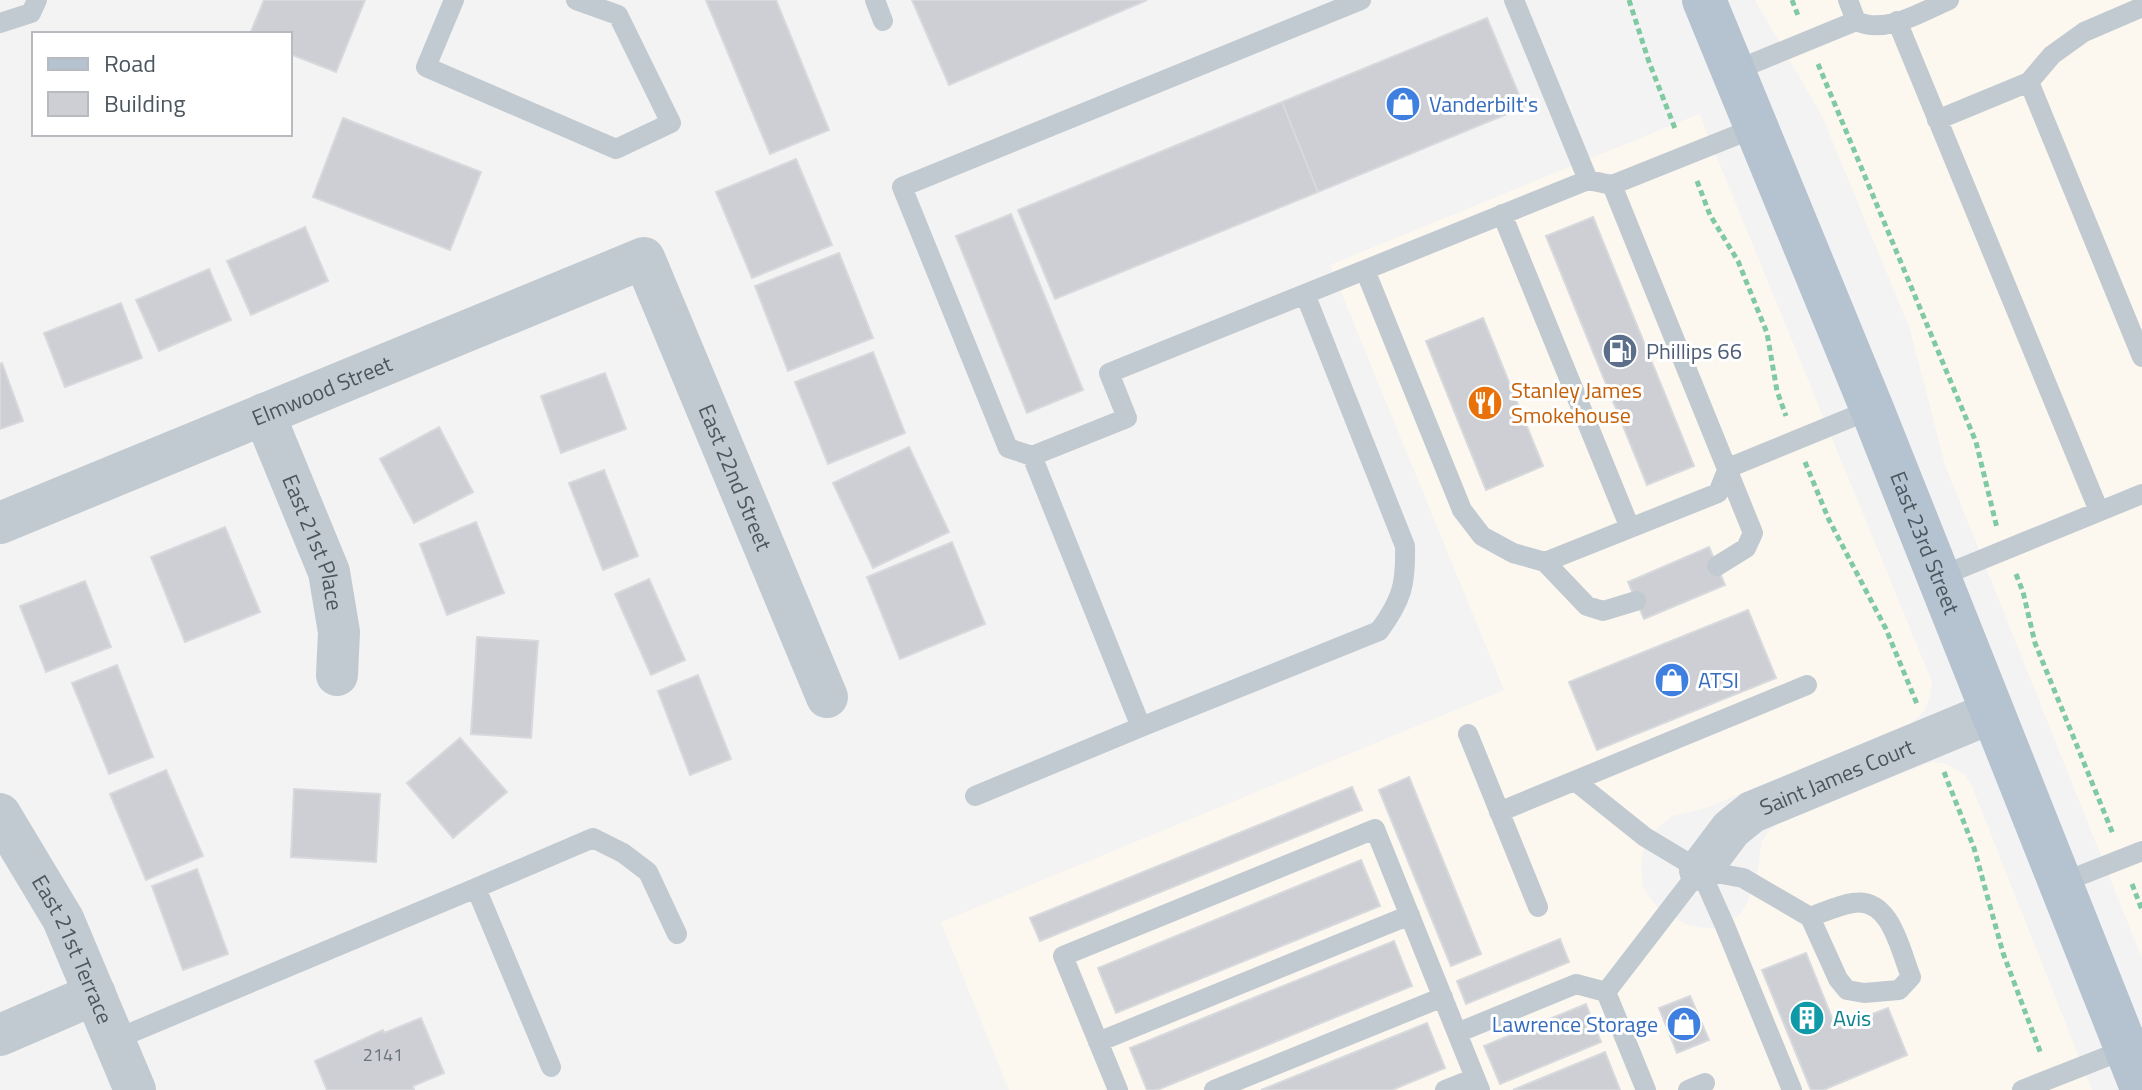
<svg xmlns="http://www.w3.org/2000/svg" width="2142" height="1090" viewBox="0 0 2142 1090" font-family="'Titillium Web',sans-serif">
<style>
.commercial{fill:#fcf8ef}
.building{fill:#cdcfd4;stroke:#d7d9dd;stroke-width:2}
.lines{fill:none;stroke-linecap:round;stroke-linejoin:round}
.path{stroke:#7fcaa2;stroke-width:5;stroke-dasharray:6 4;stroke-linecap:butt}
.lane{stroke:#c1cad0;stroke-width:20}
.street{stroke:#c1cad0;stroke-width:42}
.primary{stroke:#b4c3cf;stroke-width:44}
.labels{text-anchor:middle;stroke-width:6;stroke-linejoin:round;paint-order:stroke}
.number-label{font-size:18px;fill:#6c747c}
.shop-label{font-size:22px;fill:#366cbe;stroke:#fff;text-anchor:start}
.service-label{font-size:22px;fill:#4e5e75;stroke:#fff;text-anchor:start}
.street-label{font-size:22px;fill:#4b565f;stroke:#fff}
.food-label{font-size:22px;fill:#c56008;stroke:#fff;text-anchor:start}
.culture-label{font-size:22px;fill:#0d838f;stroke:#fff;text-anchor:start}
</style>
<rect width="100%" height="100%" fill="#f4f3f3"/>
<!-- commercial -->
<path class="commercial" d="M1755,0H2142V958L1945,465L1910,329L1822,116Z
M1699,114L1932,682L1931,692L1925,710L1911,723L1706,808L1672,816L1656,829L1643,850L1641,865L1643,887L1657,907L1687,925L1712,929L1725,926L1741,913L1747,903L1757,873L1762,841L1767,833L1780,823L1920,766L1932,762L1947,764L1965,775L1971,784L2092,1090H1009L941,922L1504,690L1330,265Z"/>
<!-- building -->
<path class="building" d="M264,0H365L336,72L290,54V34H250Z
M706,0H776L829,130L770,154Z
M912,0H1147L949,85Z
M1487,18L1524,107L1318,192L1282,102Z
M1282,102L1318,192L1055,299L1018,210Z
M343,118L481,172L450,250L313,197Z
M796,159L832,245L752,278L716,192Z
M1011,214L1083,390L1027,413L956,236Z
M1593,217L1694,466L1647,485L1546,236Z
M305,227L328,281L251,315L227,261Z
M839,253L873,338L788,371L755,286Z
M209,269L231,320L159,351L136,300Z
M121,303L142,358L65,387L44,333Z
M1483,318L1543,466L1486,490L1426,341Z
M873,352L905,433L828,464L795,382Z
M2,363L23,421L0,429V364Z
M605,373L626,429L561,453L541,396Z
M439,427L473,492L414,523L380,459Z
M909,447L949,532L873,568L833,483Z
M604,470L638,556L603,570L569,483Z
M476,522L504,593L447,615L420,544Z
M225,527L260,612L185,642L151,557Z
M952,542L985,624L900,659L867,577Z
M1709,547L1725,585L1644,619L1628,582Z
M649,579L685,660L651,675L615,594Z
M85,581L111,647L46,672L20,606Z
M1748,610L1776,678L1597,750L1569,682Z
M477,637L538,641L531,738L471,734Z
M117,665L153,757L109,774L72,683Z
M698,675L731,759L690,775L658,691Z
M460,738L507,792L453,838L407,783Z
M166,770L203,856L146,880L110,794Z
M1409,777L1481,954L1451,966L1379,790Z
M1352,787L1362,810L1040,941L1030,918Z
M294,789L380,794L376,862L291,857Z
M1361,860L1380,906L1116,1013L1098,968Z
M197,869L228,954L183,970L152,886Z
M1560,939L1569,962L1466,1004L1457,981Z
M1394,941L1412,986L1157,1090H1147L1130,1048Z
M1806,953L1836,1028L1888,1008L1907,1055L1823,1090H1811L1762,970Z
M1690,996L1709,1040L1677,1053L1659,1008Z
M1586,1004L1601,1042L1500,1084L1484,1046Z
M421,1018L444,1073L413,1086L414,1090H327L315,1061L383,1030L384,1033Z
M1427,1023L1445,1068L1392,1090H1261Z
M1605,1052L1620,1090H1513Z"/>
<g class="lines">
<!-- path -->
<path class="path" d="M1629,0L1649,62L1676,131
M1792,0L1799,18
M1818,64L1976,442L1997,528
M1697,181L1710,215L1738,261L1767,333L1777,391L1786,416
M1805,462L1829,520L1886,629L1917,704
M2016,574L2023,592L2035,643L2113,834
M1944,772L1974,848L2003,953L2041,1054
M2132,884L2142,910"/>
<!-- lane -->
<path class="lane" d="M454,0L426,67L616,149L671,123L618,15L576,0
M875,0L883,21
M1514,0L1588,180L1612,185L1753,533L1746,548L1717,566
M1848,0L1856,21C1886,35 1921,12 1949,0
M1897,21L2099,511
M0,23L31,13L37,0
M1734,71L1856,21
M2029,82L2142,357
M1937,120L2029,82L2052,55L2084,32L2142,7
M1612,185L1757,127
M1502,214L1630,528
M1365,270L1462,510L1482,536L1513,553L1545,562L1718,493L1728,468L1872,409
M1305,294L1405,546C1406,584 1402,600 1379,631L1141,727L1032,456L1127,418L1109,373L1588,180
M1032,456L1008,448L902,187L1361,0
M1545,562L1587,606L1603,611L1636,601
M1939,577L2142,494
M1468,734L1538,907
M1575,781L1645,837L1700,870L1743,878L1810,917L1838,979L1847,990L1864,993L1899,990L1911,977C1900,950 1891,897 1853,903C1839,905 1824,912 1810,917
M975,796L1141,727
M1499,812L1807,685
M1700,870L1725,926L1792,1090
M2061,883L2142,851
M476,888L593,838L623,853L648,872L677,934
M1606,992L1700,870
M1606,992L1646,1090
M1457,1033L1480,1090
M114,1040L476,888L551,1067
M1098,1042L1410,915
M1118,1090L1063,956L1375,829L1457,1033L1576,984L1606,992
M1214,1090L1443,997
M1445,1090L1475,1078
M1688,1090L1705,1083
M2022,1090L2126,1049"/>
<!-- street -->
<g class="street">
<path id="s1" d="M264,414L329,572L339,632L337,675"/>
<path id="s2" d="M0,523L644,258L827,697"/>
<path id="s3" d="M0,814L63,919L135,1090"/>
<path id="s4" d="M1700,870L1731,829L1752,812L1993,712"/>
<path d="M0,1035L95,994"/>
</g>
<!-- primary -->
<path class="primary" id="s5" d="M1704,0L1872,409L2142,1088"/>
</g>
<!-- icons -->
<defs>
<symbol id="shop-disc" viewBox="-11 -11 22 22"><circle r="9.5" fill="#3f7fe0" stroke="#fff"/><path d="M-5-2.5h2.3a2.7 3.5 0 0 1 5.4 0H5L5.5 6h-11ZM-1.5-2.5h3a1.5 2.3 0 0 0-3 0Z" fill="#fff"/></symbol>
<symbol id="fuel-disc" viewBox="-11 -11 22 22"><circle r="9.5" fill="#5c6f8a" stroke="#fff"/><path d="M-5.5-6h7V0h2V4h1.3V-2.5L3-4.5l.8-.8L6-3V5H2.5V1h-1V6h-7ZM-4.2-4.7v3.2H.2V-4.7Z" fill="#fff"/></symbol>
<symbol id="restaurant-disc" viewBox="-11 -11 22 22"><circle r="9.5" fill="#e8710a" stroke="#fff"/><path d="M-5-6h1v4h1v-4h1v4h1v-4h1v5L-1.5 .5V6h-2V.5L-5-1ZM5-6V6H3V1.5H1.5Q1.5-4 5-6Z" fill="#fff"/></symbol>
<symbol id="building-disc" viewBox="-11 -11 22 22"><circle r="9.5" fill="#0f9aa8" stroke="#fff"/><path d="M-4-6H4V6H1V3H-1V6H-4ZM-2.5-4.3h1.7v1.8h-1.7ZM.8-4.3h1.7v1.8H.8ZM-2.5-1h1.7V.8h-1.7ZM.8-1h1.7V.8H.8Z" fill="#fff"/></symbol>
</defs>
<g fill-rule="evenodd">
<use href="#shop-disc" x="1383" y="84" width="40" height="40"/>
<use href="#fuel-disc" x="1600" y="331" width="40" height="40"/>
<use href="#restaurant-disc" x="1465" y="383" width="40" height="40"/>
<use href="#shop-disc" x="1652" y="660" width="40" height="40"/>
<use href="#building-disc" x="1787" y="998" width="40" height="40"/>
<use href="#shop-disc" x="1664" y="1004" width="40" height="40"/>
</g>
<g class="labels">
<!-- number labels -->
<g class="number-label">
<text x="383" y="1061">2141</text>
</g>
<!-- shop labels -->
<g class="shop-label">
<text x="1429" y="112">Vanderbilt's</text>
<text x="1698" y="688">ATSI</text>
<text x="1658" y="1032" text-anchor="end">Lawrence Storage</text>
</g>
<!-- service labels -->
<g class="service-label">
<text x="1646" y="359">Phillips 66</text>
</g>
<!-- street labels -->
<g class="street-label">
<text dy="8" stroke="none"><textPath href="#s2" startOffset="348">Elmwood Street</textPath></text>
<text dy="8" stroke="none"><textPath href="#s2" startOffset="934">East 22nd Street</textPath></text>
<text dy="8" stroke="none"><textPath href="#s1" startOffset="138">East 21st Place</textPath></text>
<text dy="8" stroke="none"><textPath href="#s5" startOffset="586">East 23rd Street</textPath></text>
<text dy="8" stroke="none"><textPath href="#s4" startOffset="170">Saint James Court</textPath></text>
<text dy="8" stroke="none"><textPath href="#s3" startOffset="154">East 21st Terrace</textPath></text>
</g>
<!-- food labels -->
<g class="food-label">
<text x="1511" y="398">Stanley James<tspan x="1511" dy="25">Smokehouse</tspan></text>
</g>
<!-- culture labels -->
<g class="culture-label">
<text x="1833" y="1026">Avis</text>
</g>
</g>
<!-- legend -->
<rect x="32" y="32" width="260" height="104" fill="#ffffff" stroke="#b7bbbf" stroke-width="2"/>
<rect x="48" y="58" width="40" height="12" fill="#b4c3cf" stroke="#b7bbbf" stroke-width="2"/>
<text x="104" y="72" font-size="24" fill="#4b565f">Road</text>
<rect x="48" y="92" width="40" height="24" fill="#cdcfd4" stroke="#b7bbbf" stroke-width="2"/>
<text x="104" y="112" font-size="24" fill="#4b565f">Building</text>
</svg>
